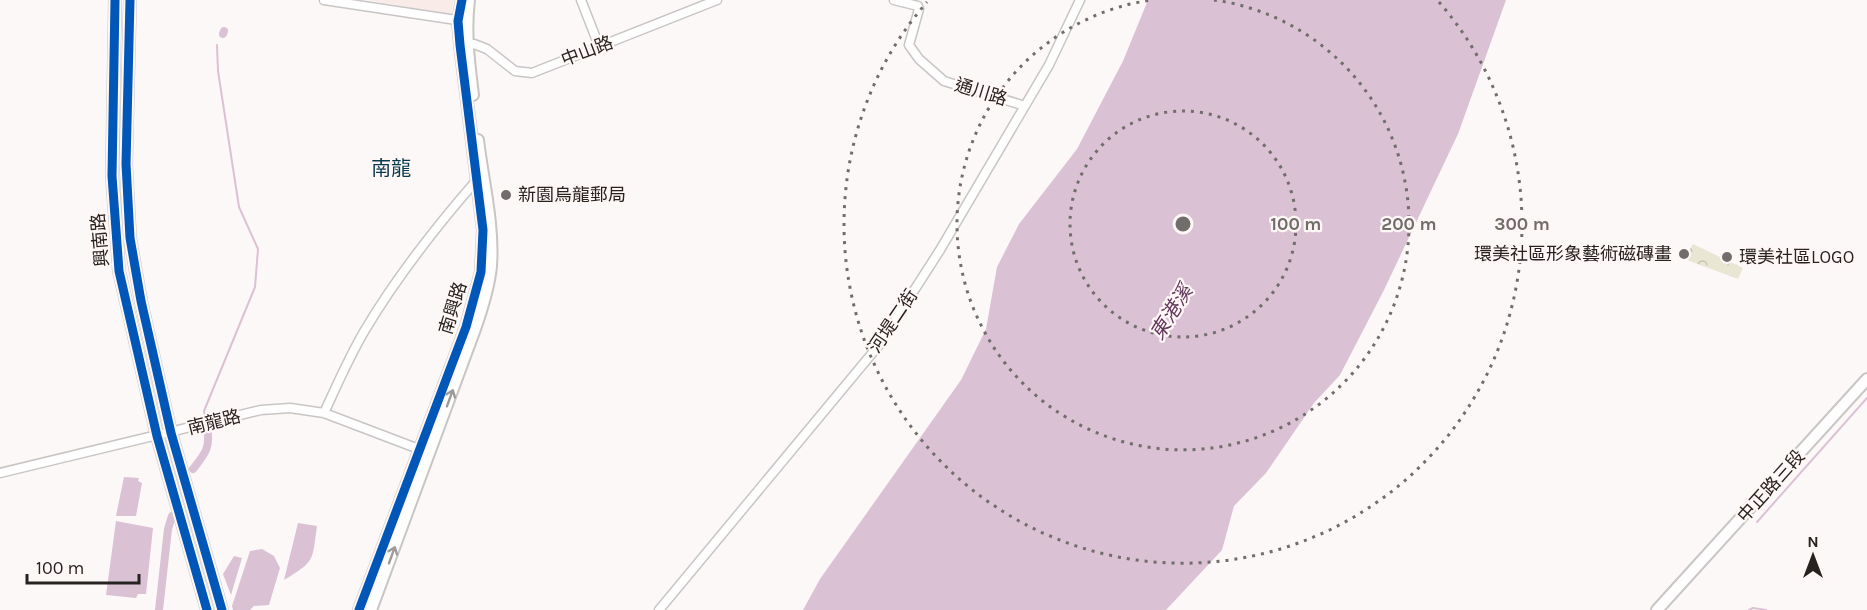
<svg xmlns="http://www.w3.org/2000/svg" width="1867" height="610" viewBox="0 0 1867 610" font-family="Karla,'Noto Sans TC',sans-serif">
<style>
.built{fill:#f9ebe7}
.park{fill:url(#park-crowns)}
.water{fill:#dac1d4}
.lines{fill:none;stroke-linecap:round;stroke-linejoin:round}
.stream{stroke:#dac1d4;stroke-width:2}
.canal{stroke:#dac1d4;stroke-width:8}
.minor-casing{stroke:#c9c5c4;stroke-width:11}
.major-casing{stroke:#c9c5c4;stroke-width:14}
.minor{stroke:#fffefe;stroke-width:8}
.major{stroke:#fffefe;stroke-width:10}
.cycleway-casing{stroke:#fef7f5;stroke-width:13}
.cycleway{stroke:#0057b8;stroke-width:9}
.oneway{stroke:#9d9b9a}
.ring{fill:none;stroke:#716d6b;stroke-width:3;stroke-dasharray:3 6}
.poi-dot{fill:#716d6b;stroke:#fef7f5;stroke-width:2}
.labels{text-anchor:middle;stroke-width:4.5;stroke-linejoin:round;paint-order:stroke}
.street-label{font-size:18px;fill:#262220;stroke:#fef7f5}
.poi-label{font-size:18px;fill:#262220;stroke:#fef7f5;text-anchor:start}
.neighbourhood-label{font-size:20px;fill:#09394d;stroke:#fef7f5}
.water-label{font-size:20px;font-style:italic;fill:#62375c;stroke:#fef7f5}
.centre{fill:#716d6b;stroke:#fef7f5;stroke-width:3}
.ring-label{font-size:18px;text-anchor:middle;font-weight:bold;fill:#716d6b;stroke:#fef7f5;stroke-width:4.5;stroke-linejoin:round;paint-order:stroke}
</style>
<defs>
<pattern id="park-crowns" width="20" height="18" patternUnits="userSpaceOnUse" patternTransform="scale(1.5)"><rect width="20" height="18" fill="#e9e6d4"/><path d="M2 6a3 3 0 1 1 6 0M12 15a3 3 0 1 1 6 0" fill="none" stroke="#c8c5b6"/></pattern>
</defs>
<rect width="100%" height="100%" fill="#fcf8f7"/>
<!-- built -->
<path class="built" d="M368,0H454L451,15Z"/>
<!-- park -->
<path class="park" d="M1693,244L1743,268L1738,279L1684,259Z"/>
<!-- water -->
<path class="water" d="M1148,0H1506L1458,134L1384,290L1340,375L1314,403L1266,473L1234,506L1222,550L1166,610H803L820,579L961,380L986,329L997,267L1019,224L1077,149L1123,61Z
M124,477L139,478L138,481L142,483L136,516H116Z
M116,521L153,528L146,594H138L136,598L106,595Z
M298,523L317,526C312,560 316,561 284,580Z
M262,549L274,556L280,568L269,605L254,606L250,610H233L232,606L250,551Z
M234,556L242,558L231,595L223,574Z"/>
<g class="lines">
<!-- stream -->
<path class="stream" d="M205,416L204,411L255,287L258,249L239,207L218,71L217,45
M1757,522L1867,398
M1749,610L1753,608L1766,610"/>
<!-- canal -->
<path class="canal" d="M223,34L224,31
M193,469C204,455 211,448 207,429
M159,610L168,529L172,516"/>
<defs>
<path id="minor" d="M324,0L463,21
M581,0L599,46
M894,0L918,6L919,9L909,45L919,59L944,81L1025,106
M463,45L474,44L487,49L515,71L532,73L717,0
M324,413C337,385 349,357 365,330C396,278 435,228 475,182H480
M0,473L261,410L290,408L324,413L424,451
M659,610L879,345L940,250L1049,65L1080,0"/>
<path id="major" d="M115,0L112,176L119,271L157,436L207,610
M130,0L126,164L130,238L141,301L171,433L222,610
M469,0C465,32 469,63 473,95
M359,610L466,327L481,272L483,230L460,45L458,21L462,0
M371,610L475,329C482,309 489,288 491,266C494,224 483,182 478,140
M1657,610L1867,379"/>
</defs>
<!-- minor casing -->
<use href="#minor" class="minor-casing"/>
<!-- major casing -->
<use href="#major" class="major-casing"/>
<!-- minor -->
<use href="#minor" class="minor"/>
<!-- major -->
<use href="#major" class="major"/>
<defs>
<path id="cycleway" d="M115,0L112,176L119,271L157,436L207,610
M130,0L126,164L130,238L141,301L171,433L222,610
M359,610L466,327L481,272L483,230L460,45L458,21L462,0"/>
</defs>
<!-- cycleway casing -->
<use href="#cycleway" class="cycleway-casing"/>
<!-- cycleway -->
<use href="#cycleway" class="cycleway"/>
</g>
<!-- one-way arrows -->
<defs><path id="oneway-shaft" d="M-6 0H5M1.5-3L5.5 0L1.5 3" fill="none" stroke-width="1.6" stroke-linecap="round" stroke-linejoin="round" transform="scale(1.5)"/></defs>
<g class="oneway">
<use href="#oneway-shaft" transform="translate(450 398) rotate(-70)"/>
<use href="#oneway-shaft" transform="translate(392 555) rotate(-70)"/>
</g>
<!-- distance rings -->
<g class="ring">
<circle cx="1183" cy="224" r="113"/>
<path d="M1214 0A226 226 0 1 1 1152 0"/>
<path d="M1439 2A339 339 0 1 1 927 2"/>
</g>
<!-- markers -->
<g class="poi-dot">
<circle cx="506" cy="195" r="6"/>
<circle cx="1684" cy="254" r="6"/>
<circle cx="1727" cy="257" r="6"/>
</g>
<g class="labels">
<!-- street labels -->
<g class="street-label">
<text transform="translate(587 51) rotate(-21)" y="6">中山路</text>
<text transform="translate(981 92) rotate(17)" y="6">通川路</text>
<text transform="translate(100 240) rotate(-95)" y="6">興南路</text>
<text transform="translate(453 308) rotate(-73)" y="6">南興路</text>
<text transform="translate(893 321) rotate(-56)" y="6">河堤二街</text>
<text transform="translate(214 422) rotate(-14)" y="6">南龍路</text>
<text transform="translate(1771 486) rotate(-48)" y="6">中正路三段</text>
</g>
<!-- poi labels -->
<g class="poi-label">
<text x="518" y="201">新園烏龍郵局</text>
<text x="1672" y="260" text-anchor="end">環美社區形象藝術磁磚畫</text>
<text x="1739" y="263">環美社區LOGO</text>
</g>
<!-- neighbourhood labels -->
<g class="neighbourhood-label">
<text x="391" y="175">南龍</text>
</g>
<!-- water labels -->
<g class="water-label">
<text transform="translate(1171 312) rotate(-58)" y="7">東港溪</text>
</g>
</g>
<circle cx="1183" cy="224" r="9" class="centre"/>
<g class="ring-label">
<text x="1296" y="230">100 m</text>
<text x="1409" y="230">200 m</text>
<text x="1522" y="230">300 m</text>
</g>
<!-- north arrow -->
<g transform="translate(1813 556)" stroke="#fef7f5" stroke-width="4.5" paint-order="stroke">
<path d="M0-4.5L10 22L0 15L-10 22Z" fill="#262220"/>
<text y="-9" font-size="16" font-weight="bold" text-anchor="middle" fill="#262220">N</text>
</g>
<!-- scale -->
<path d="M27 574v9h112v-9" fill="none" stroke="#262220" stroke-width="3"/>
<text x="36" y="574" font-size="18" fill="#262220" stroke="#fef7f5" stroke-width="4.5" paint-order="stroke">100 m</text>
</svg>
